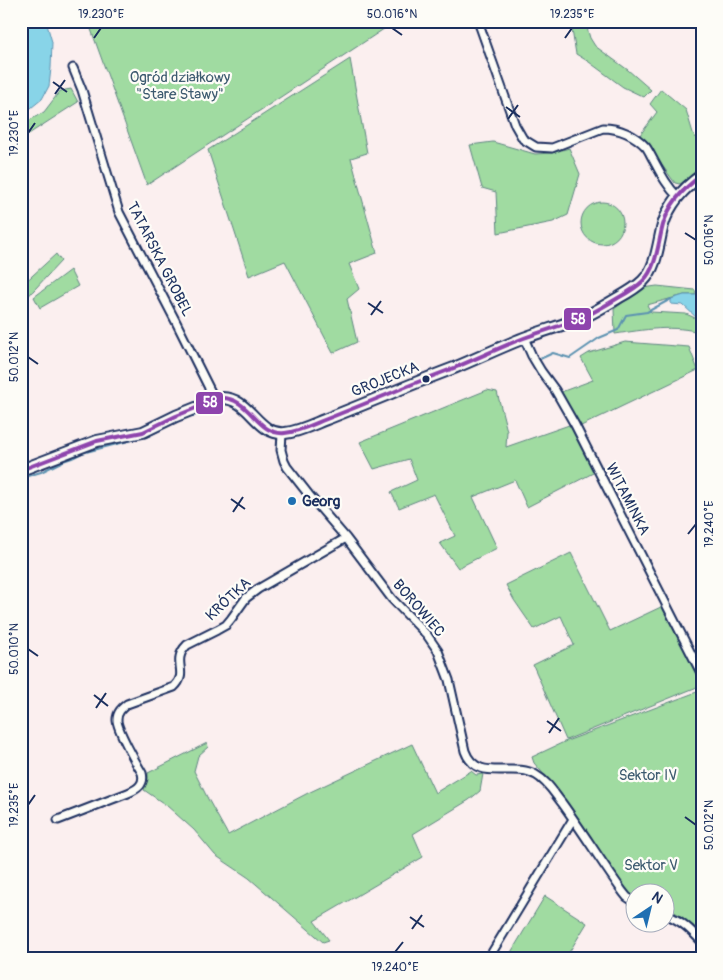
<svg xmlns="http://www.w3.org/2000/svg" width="723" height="980" viewBox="0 0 723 980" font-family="Pangolin,sans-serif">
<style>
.green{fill:#a0dba1;stroke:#5e8580}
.water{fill:#88d4e8;stroke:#5c92b1}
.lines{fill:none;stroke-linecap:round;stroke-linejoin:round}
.stream{stroke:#5c92b1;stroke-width:2}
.street-casing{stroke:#1b2f5e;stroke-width:11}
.secondary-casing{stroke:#1b2f5e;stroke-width:14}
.street{stroke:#fdfcf7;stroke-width:7}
.secondary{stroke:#fdfcf7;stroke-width:10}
.bus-1-casing{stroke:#fdfcf7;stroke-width:8}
.bus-1{stroke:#8e44ad;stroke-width:4}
.ticks{fill:none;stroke:#1b2f5e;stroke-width:2}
.bus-dot{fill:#1b2f5e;stroke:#fdfcf7;stroke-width:2}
.poi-dot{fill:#1f6fb2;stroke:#fdfcf7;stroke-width:2}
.labels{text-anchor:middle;stroke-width:4.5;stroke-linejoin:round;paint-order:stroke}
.park-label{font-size:15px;fill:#3c5a6f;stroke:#fdfcf7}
.street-label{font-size:15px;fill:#1b2f5e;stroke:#fdfcf7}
.poi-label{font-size:15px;font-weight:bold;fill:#1b2f5e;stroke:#fdfcf7;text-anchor:start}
.line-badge{stroke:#fdfcf7;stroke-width:2}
.badge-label{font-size:14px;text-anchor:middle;font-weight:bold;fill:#fff}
.neatline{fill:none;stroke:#1b2f5e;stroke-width:2}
.ticks-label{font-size:12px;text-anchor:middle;fill:#1b2f5e}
</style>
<rect width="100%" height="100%" fill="#fbefef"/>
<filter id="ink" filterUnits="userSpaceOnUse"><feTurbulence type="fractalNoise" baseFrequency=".02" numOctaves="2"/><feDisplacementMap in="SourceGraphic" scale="10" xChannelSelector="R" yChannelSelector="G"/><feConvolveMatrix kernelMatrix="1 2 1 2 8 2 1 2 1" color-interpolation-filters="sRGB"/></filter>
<g filter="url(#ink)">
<!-- green -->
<path class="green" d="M88,21H396L147,185Z
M573,21H585L590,38L595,46L628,70L651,90L644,97L623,87L589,62L576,54L572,30Z
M350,59L367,153L351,158L377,253L349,264L359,289L347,299L357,342L333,353L285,261L249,276L208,150Z
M71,89L78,102L21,139V125L44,112L60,91Z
M661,89L686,110L693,133L702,149V168L680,184L675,183L640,135L657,112L650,104Z
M493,142L535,154L552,153L569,148L580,174L568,215L553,222L498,233L496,192L482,188L470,145Z
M581 223a21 21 0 1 1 42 0a21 21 0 1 1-42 0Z
M56,254L61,261L21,304V286Z
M70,270L78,286L40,308L34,297Z
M657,286L695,290L696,295H684L647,305L651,312L686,314L702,321V333C674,324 643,330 615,334L614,309L643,288Z
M625,342L689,347L698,370L581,426L561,392L593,380L581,358L589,353Z
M487,390L497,392L507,431L506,447L572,424L595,472L527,507L515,480L473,497L497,548L458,568L440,543L455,536L434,494L399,508L391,492L417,480L409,459L374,469L360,442Z
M571,553L610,631L663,606L702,681V685L566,740L533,665L574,645L561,616L534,629L514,600L506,585Z
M702,690V935C691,924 681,913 666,909V892H636L635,897L629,893L561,794L534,763L532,757L564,742Z
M207,743L208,747L198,756L194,771L208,799L228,835L308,793L412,744L435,793L471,771L476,775L483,774L480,791L469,800L413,834L423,857L314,921L329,940L323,942L249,878L215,855L194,830L166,805L144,790L148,780V773Z
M545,896L587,923L565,959H507Z"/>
<!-- water -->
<path class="water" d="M21,21H46L52,42L51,68L49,86L42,99L21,116Z
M684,295H696L702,296V321L698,319L683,305L671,304V299Z"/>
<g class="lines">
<!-- stream -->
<path class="stream" d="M540,359L553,353L570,358L599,338L618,330L626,315L647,312L671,299
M193,416L219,405
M21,478L41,472L63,461L72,458L82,453L148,436L173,423"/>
<defs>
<path id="street" d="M478,21L515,125L523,139L536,147L552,148L603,128C619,128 635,135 646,147C649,151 651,156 654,161C661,174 667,186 678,197
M73,68L82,90L119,212L175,320L215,400
M524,338L532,356L541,371L555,390L575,425L702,675
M282,434L281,450L284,461L287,467L309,495L346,538L392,599L427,635L438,651L449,680L465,751C477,784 513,761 536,775C547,781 554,793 562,803C583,832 602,863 623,892L627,897L636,903
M58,820L128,793C138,789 145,784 142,773C136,763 117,729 117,720C117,712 122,708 127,704L174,687C190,672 170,662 187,645L217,630L226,625L231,619L246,598L258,589L346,538
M666,915C681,920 691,930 702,942
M488,959L573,819"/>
<path id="secondary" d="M21,470L97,441L143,432L176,416L221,398C250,397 257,436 285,433C298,432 312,425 324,420C347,411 369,402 391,393C412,384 433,376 454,368C478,358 501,347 524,338C545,330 568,324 588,315C598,310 608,304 618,298C627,293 636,288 643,281C657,267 658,243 663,225C669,204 685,187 702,175"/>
</defs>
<!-- street casing -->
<use href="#street" class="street-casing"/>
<!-- secondary casing -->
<use href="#secondary" class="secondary-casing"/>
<!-- street -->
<use href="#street" class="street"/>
<!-- secondary -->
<use href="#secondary" class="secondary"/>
<defs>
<path id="bus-1" d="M21,470L97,441L143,432L176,416L221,398C250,397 257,436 285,433C298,432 312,425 324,420C347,411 369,402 391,393C412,384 433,376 454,368C478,358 501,347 524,338C545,330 568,324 588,315C598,310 608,304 618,298C627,293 636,288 643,281C657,267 658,243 663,225C669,204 685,187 702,175"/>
</defs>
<!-- bus-1 casing -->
<use href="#bus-1" class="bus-1-casing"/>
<!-- bus-1 -->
<use href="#bus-1" class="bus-1"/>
</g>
</g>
<!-- ticks -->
<path class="ticks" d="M392,28L402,35M94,38L101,28M565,38L572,28M53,82L67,92M55,94L65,80M506,107L520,117M508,119L518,105M28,133L35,123M685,233L696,240M368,303L383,313M371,315L381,301M28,357L38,364M231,499L245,509M233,512L243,497M688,534L696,524M28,649L38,656M94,695L108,706M96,708L106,693M547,721L561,731M549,733L559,718M28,805L35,795M685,817L696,825M410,917L424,927M412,929L422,915M395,952L403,942"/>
<!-- markers -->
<circle class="bus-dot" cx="426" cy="379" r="4.5"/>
<circle class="poi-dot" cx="292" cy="501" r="5"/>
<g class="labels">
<!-- park labels -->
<g class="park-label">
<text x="180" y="82">Ogród działkowy<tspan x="180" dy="17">"Stare Stawy"</tspan></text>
<text x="648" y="780">Sektor IV</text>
<text x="651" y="870">Sektor V</text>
</g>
<!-- street labels -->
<g class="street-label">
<text transform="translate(160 259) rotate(63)" y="5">TATARSKA GROBEL</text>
<text transform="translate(385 379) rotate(-22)" y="5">GROJECKA</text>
<text transform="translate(628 499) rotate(63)" y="5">WITAMINKA</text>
<text transform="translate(228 599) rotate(-43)" y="5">KRÓTKA</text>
<text transform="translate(419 608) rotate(49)" y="5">BOROWIEC</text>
</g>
<!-- poi labels -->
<g class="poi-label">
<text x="302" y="506">Georg</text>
</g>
</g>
<g class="line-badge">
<rect x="563" y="307" width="29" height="24" rx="5" fill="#8e44ad"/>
<rect x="195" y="391" width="29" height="24" rx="5" fill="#8e44ad"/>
</g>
<g class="badge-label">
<text x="578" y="324">58</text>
<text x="210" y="407">58</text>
</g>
<!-- margin -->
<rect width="723" height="980" fill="none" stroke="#fdfcf7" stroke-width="55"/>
<!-- north arrow -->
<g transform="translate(650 908) rotate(35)"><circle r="24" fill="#fdfcf7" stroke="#a3aaba"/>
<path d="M0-4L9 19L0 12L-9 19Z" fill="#1f6fb2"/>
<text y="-8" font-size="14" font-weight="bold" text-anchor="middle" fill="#1b2f5e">N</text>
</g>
<rect x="28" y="28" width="668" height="924" class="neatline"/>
<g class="ticks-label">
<text x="101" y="18">19.230°E</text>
<text x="392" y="18">50.016°N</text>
<text x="572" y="18">19.235°E</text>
<text transform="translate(14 133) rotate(-90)" y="4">19.230°E</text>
<text transform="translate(709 240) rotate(-90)" y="4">50.016°N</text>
<text transform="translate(14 357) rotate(-90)" y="4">50.012°N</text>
<text transform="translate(709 524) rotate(-90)" y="4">19.240°E</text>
<text transform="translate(14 649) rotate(-90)" y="4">50.010°N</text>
<text transform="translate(14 805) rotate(-90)" y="4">19.235°E</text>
<text transform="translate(709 825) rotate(-90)" y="4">50.012°N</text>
<text x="395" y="971">19.240°E</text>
</g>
</svg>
